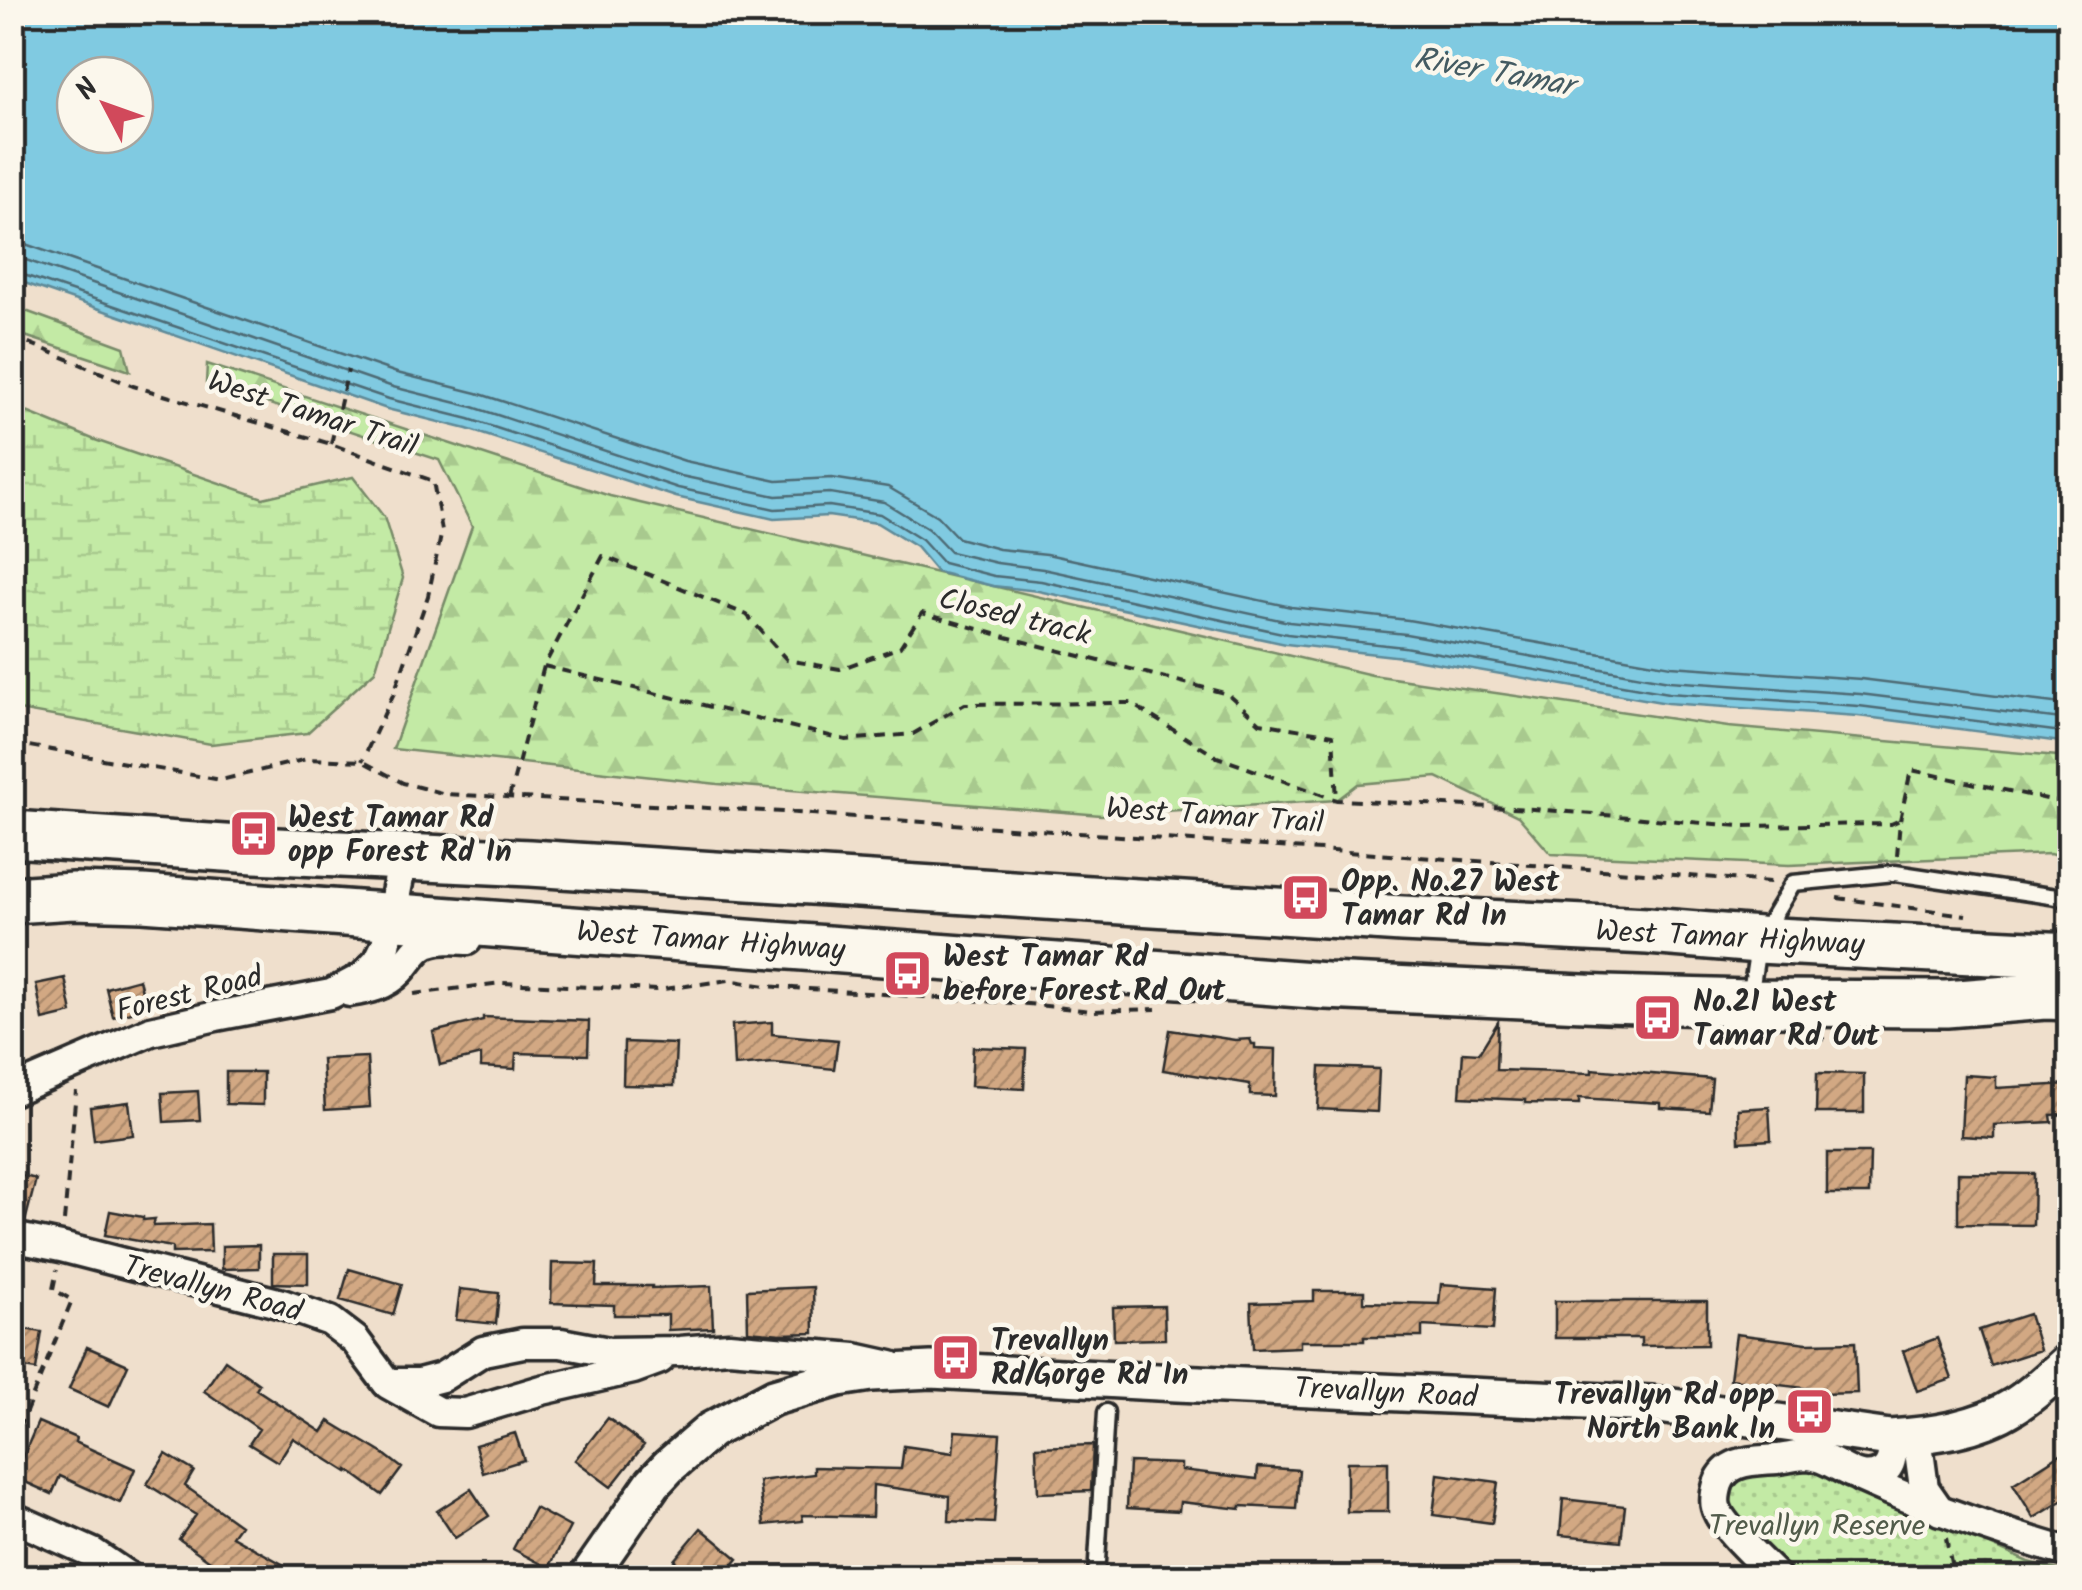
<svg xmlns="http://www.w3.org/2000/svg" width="2082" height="1590" viewBox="0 0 2082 1590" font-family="Kalam,sans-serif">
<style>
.forest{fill:url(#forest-firs);stroke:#778a68;stroke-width:2.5}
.wetland{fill:url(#wetland-marsh);stroke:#778a68;stroke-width:2.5}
.park{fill:url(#park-dots);stroke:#778a68;stroke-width:2.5}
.water{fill:#80cae1;stroke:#5e8a98;stroke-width:2.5;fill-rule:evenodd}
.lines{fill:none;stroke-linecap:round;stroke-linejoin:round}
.shore{stroke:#4d6b74;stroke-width:2.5}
.building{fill:url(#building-hatch);stroke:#2b2b2b;stroke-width:2.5}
.service-casing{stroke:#2b2b2b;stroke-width:21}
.minor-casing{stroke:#2b2b2b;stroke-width:35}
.tertiary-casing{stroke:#2b2b2b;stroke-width:42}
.trunk-casing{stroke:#2b2b2b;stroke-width:52}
.path{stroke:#2b2b2b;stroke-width:4;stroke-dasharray:10 8;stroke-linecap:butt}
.service{stroke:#fbf7ec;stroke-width:14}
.minor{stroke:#fbf7ec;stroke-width:28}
.tertiary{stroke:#fbf7ec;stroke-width:35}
.trunk{stroke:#fbf7ec;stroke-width:45}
.labels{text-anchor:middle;stroke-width:9;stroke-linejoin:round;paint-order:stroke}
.street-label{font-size:30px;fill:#2b2b2b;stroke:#fbf7ec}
.poi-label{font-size:30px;font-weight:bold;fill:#2b2b2b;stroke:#fbf7ec;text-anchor:start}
.park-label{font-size:30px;fill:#515b4a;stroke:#fbf7ec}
.water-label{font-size:32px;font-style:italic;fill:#445b62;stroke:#fbf7ec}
</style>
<defs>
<pattern id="forest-firs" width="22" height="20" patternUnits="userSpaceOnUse" patternTransform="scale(2.5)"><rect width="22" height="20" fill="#c3eaa5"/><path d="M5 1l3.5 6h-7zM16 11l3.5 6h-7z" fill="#a8c98e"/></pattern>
<pattern id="wetland-marsh" width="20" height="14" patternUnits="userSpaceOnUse" patternTransform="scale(2.5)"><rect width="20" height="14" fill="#c3eaa5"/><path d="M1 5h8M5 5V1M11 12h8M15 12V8" fill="none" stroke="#a8c98e"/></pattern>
<pattern id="park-dots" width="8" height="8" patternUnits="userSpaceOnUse" patternTransform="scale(2.5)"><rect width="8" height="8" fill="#c3eaa5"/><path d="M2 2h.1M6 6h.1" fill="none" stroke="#a8c98e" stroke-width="1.8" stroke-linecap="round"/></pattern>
<pattern id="building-hatch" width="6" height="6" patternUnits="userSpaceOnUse" patternTransform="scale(2.5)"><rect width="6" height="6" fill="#d2a883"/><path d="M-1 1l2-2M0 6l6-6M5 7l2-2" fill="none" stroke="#ab896b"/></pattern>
</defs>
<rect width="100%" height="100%" fill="#efdfcc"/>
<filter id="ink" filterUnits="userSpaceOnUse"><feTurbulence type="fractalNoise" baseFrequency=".01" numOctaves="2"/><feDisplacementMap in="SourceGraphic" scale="20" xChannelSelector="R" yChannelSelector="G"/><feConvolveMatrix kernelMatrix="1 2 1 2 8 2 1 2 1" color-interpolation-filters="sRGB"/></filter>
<g filter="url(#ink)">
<!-- forest -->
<path class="forest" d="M12,306L124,347L130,371L13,332Z
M207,364L610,496L1372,675L1728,727L2069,757V860L2050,854L1789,865L1551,854L1518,816L1437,777L1358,784L1337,800L1101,815L718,784L393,749L472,526L439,460L206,383Z"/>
<!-- wetland -->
<path class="wetland" d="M12,406L95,440L263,498L353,477L384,517L403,578L375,671L307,733L211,744L13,709Z"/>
<!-- park -->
<path class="park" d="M1814,1466L2028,1562L2069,1573V1577H1794L1729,1508L1735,1483L1751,1472Z"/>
<!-- water -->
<path class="water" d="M13,12L2069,13V743L1858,716L1667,703L1403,657L1286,644L1038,591L993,586L937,572L916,547L877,523L828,516L774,519L676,497L467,429L387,409L13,279ZM75,75H135V135H75Z"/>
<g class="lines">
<!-- shore -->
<path class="shore" d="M12,243L28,245L397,373L477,393L685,461L777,481L832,478L888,487L937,516L958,538L999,549L1047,554L1291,607L1408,620L1671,666L1861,679L2070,705
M12,258L23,259L393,387L473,407L681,476L776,496L830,493L884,502L928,529L950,552L997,563L1043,569L1289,622L1406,634L1669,681L1860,694L2070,720
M12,271L389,399L469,419L678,488L775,509L829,506L880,514L922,540L943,563L994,576L1041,581L1287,634L1404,647L1668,693L1859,706L2070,733"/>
</g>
<!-- building -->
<path class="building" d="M65,978L72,1013L43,1020L36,984Z
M139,979L146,1008L113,1017L106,988Z
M483,1017L589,1021L588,1055L516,1053L515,1069L481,1067V1055L440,1065L433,1032L483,1020Z
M772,1022V1034L838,1040L834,1069L774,1063L734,1066L732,1025Z
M1498,1022L1496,1070L1592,1073V1069L1712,1079L1709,1111L1661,1108V1103L1579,1098V1104L1525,1103V1100L1460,1097L1463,1052L1479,1053Z
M1170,1030L1235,1040L1250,1039L1252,1044H1255V1048L1276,1049L1275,1096L1250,1095V1084L1163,1070Z
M624,1042L676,1044L674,1086L623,1085Z
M973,1047L1026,1049L1024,1089L971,1086Z
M367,1057L370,1107L325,1110L322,1059Z
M1320,1067L1379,1069L1377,1112L1318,1109Z
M226,1072H263V1105L226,1104Z
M1817,1073L1864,1074V1113H1816Z
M1964,1075L1996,1077V1088L2070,1084V1114L2051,1115L2052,1122L1994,1125V1138L1961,1136Z
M198,1091L200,1120L164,1122L162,1093Z
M129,1102L133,1135L94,1140L90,1107Z
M1769,1107L1771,1140L1739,1142L1738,1109Z
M1827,1153H1870L1869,1194H1827Z
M12,1173L36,1179L25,1222L12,1220Z
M1958,1173L2034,1174L2033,1225L1958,1224Z
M110,1211L143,1217V1220L155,1219L153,1226L210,1224L211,1252L172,1253V1247L105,1235Z
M259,1245V1268L222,1269V1246Z
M273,1254H308V1284L273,1283Z
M552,1263L597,1264L596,1286H652V1288L711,1286L713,1328L668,1330V1315H614V1305L551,1303Z
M349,1269L402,1284L393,1315L340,1300Z
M1441,1284L1496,1288L1493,1330L1422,1326V1337H1364V1341H1300V1347L1253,1349L1251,1303L1314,1301V1291H1364V1302L1439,1304Z
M813,1287L814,1333L781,1334L748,1331L747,1290Z
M460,1289L499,1293L496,1324L456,1320Z
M1555,1301H1707V1345L1641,1346V1338H1555Z
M1164,1306L1165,1339L1114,1340L1113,1307Z
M2029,1314L2040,1350L1991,1366L1979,1330Z
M12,1327L42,1332L36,1370L12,1366Z
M1736,1334L1807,1343L1855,1342L1857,1393L1821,1394V1390L1730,1379Z
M1937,1338L1952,1379L1917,1391L1903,1351Z
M87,1347L128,1365L109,1407L69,1389Z
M225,1360L259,1384L256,1389L322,1432L329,1421L384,1454L402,1468L382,1495L348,1470L347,1472L293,1438L278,1462L249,1444L259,1429L204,1391Z
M608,1418L644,1445L611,1487L575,1460Z
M38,1422L76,1438L75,1442L135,1469L120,1503L60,1476L52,1494L14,1477Z
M955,1431L1000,1434L994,1523L949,1521L950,1496L873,1485L872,1517L802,1515L803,1521L764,1525L759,1481L814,1474V1467L901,1469L904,1446L953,1453Z
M515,1433L524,1460L483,1473L475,1445Z
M1093,1445L1091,1491L1038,1493L1036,1447Z
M2070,1448V1496L2034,1518L2013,1484Z
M166,1454L194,1471L185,1486L240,1525L232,1536L284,1565L276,1578H234L179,1539L196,1515L147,1484Z
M1129,1462L1181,1464V1470L1257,1479L1258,1467L1299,1470L1296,1509L1241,1506L1240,1509L1180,1502L1179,1511L1127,1508Z
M1347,1462H1388V1512H1347Z
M1438,1474L1498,1482L1492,1523L1433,1515Z
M471,1489L489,1516L455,1538L437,1511Z
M1563,1499L1625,1506L1621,1541L1560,1535Z
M535,1508L570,1527L549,1568L513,1549Z
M701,1528L738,1559L722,1578H695L674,1560Z"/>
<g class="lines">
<defs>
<path id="service" d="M1750,998L1759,940L1793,883L1895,873L2070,899
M1096,1578L1106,1412"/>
<path id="minor" d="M349,992C368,989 386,986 400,971C409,962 415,948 427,943C440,938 454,939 467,940
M12,1091L151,1031L216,1016L331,994L363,977L378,961L386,945L403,857
M12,1237L61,1247L282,1304L330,1321L355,1340L387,1383H419L442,1377L483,1351L523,1343H561L609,1352L680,1351L729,1347L855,1358L891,1366
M388,1384L438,1412L465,1413L542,1390L633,1369L660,1359
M1917,1436L1924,1488L1940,1511
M1860,1477C1928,1508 1998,1532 2070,1553
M12,1517L93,1553L130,1578
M1777,1578C1763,1563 1720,1525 1716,1507C1714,1500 1716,1491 1718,1484C1727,1459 1754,1461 1777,1459C1787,1458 1798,1455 1808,1455C1834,1456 1855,1487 1881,1473C1894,1466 1893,1450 1890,1438"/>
<path id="tertiary" d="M587,1578L653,1483L669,1466L711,1430L774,1397L839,1378L872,1373L931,1370L1177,1383L1652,1404L1890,1438C1932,1435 1978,1429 2014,1406C2034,1394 2052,1376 2070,1360"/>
<path id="trunk" d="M12,834L255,850L530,863L1402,919L1648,931L1759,940L2070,956
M12,900L73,896L143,898L1326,986L1605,999L1749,1003L1946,1004L2046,996L2070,997"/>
</defs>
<!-- service casing -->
<use href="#service" class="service-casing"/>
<!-- minor casing -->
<use href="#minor" class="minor-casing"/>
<!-- tertiary casing -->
<use href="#tertiary" class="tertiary-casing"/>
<!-- trunk casing -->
<use href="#trunk" class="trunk-casing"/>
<!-- path -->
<path class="path" d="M12,336L133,386L331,444L433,481L442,531L428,596L394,693L362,761
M331,444L348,370
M544,666L846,740L913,734L965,704L1130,703L1217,757L1337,800L1533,809L1739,826L1891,824L1900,820
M12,743L221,780L307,759L362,761L403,783L446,794L783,812L1772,882
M509,798L544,666L603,556L747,615L787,660L840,669L900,647L922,613L1006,637L1228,694L1260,723L1333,735L1337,800
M1897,856L1900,820L1911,770L2070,804
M1837,898L1966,915
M414,994L501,983L657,990L729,980L765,986L1028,1004L1091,1011L1156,1009
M1815,1039L1875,1040
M64,1221L76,1091
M12,1446L72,1300L53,1289L57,1270
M1946,1538L1954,1578"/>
<!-- service -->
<use href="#service" class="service"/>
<!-- minor -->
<use href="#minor" class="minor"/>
<!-- tertiary -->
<use href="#tertiary" class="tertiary"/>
<!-- trunk -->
<use href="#trunk" class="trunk"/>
</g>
</g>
<!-- icons -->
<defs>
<symbol id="bus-square" viewBox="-11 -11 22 22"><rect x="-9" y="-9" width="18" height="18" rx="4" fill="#d1495b" stroke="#fbf7ec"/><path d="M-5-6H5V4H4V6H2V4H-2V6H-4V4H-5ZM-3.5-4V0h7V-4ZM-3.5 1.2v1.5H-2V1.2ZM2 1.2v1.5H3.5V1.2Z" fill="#fff"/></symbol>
</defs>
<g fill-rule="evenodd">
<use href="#bus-square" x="226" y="806" width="55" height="55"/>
<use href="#bus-square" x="1278" y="870" width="55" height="55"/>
<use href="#bus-square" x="880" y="946" width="55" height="55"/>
<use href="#bus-square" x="1630" y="990" width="55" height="55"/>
<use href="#bus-square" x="928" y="1330" width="55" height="55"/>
<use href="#bus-square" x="1782" y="1384" width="55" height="55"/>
</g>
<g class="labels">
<!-- street labels -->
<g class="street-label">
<text transform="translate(313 413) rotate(18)" y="10">West Tamar Trail</text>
<text transform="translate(1015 616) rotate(14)" y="10">Closed track</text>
<text transform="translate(1215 815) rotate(4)" y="10">West Tamar Trail</text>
<text transform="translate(1730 937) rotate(3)" y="10">West Tamar Highway</text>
<text transform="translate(711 940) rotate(4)" y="10">West Tamar Highway</text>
<text transform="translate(189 993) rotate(-14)" y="10">Forest Road</text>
<text transform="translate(213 1288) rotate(15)" y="10">Trevallyn Road</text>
<text transform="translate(1386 1392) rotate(3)" y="10">Trevallyn Road</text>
</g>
<!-- poi labels -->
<g class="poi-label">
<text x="288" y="827">West Tamar Rd<tspan x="288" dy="34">opp Forest Rd In</tspan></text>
<text x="1341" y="891">Opp. No.27 West<tspan x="1341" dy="34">Tamar Rd In</tspan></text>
<text x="943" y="966">West Tamar Rd<tspan x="943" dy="34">before Forest Rd Out</tspan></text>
<text x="1693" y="1011">No.21 West<tspan x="1693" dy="34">Tamar Rd Out</tspan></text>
<text x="991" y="1350">Trevallyn<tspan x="991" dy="34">Rd/Gorge Rd In</tspan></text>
<text x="1775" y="1404" text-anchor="end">Trevallyn Rd opp<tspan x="1775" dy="34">North Bank In</tspan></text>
</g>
<!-- park labels -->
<g class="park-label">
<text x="1817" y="1535">Trevallyn Reserve</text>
</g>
<!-- water labels -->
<g class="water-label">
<text transform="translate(1494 71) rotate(10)" y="11">River Tamar</text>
</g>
</g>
<!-- margin -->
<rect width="2082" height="1590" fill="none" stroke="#fbf7ec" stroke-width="50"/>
<rect x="25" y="25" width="2032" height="1540" fill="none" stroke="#2b2b2b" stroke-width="4" filter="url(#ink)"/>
<!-- north arrow -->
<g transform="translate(105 105) rotate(311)"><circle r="48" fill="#fbf7ec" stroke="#a8a59f" stroke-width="2.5"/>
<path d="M0-8L18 38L0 25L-18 38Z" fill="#d1495b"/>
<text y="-15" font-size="28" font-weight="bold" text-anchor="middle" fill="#2b2b2b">N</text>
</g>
</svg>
